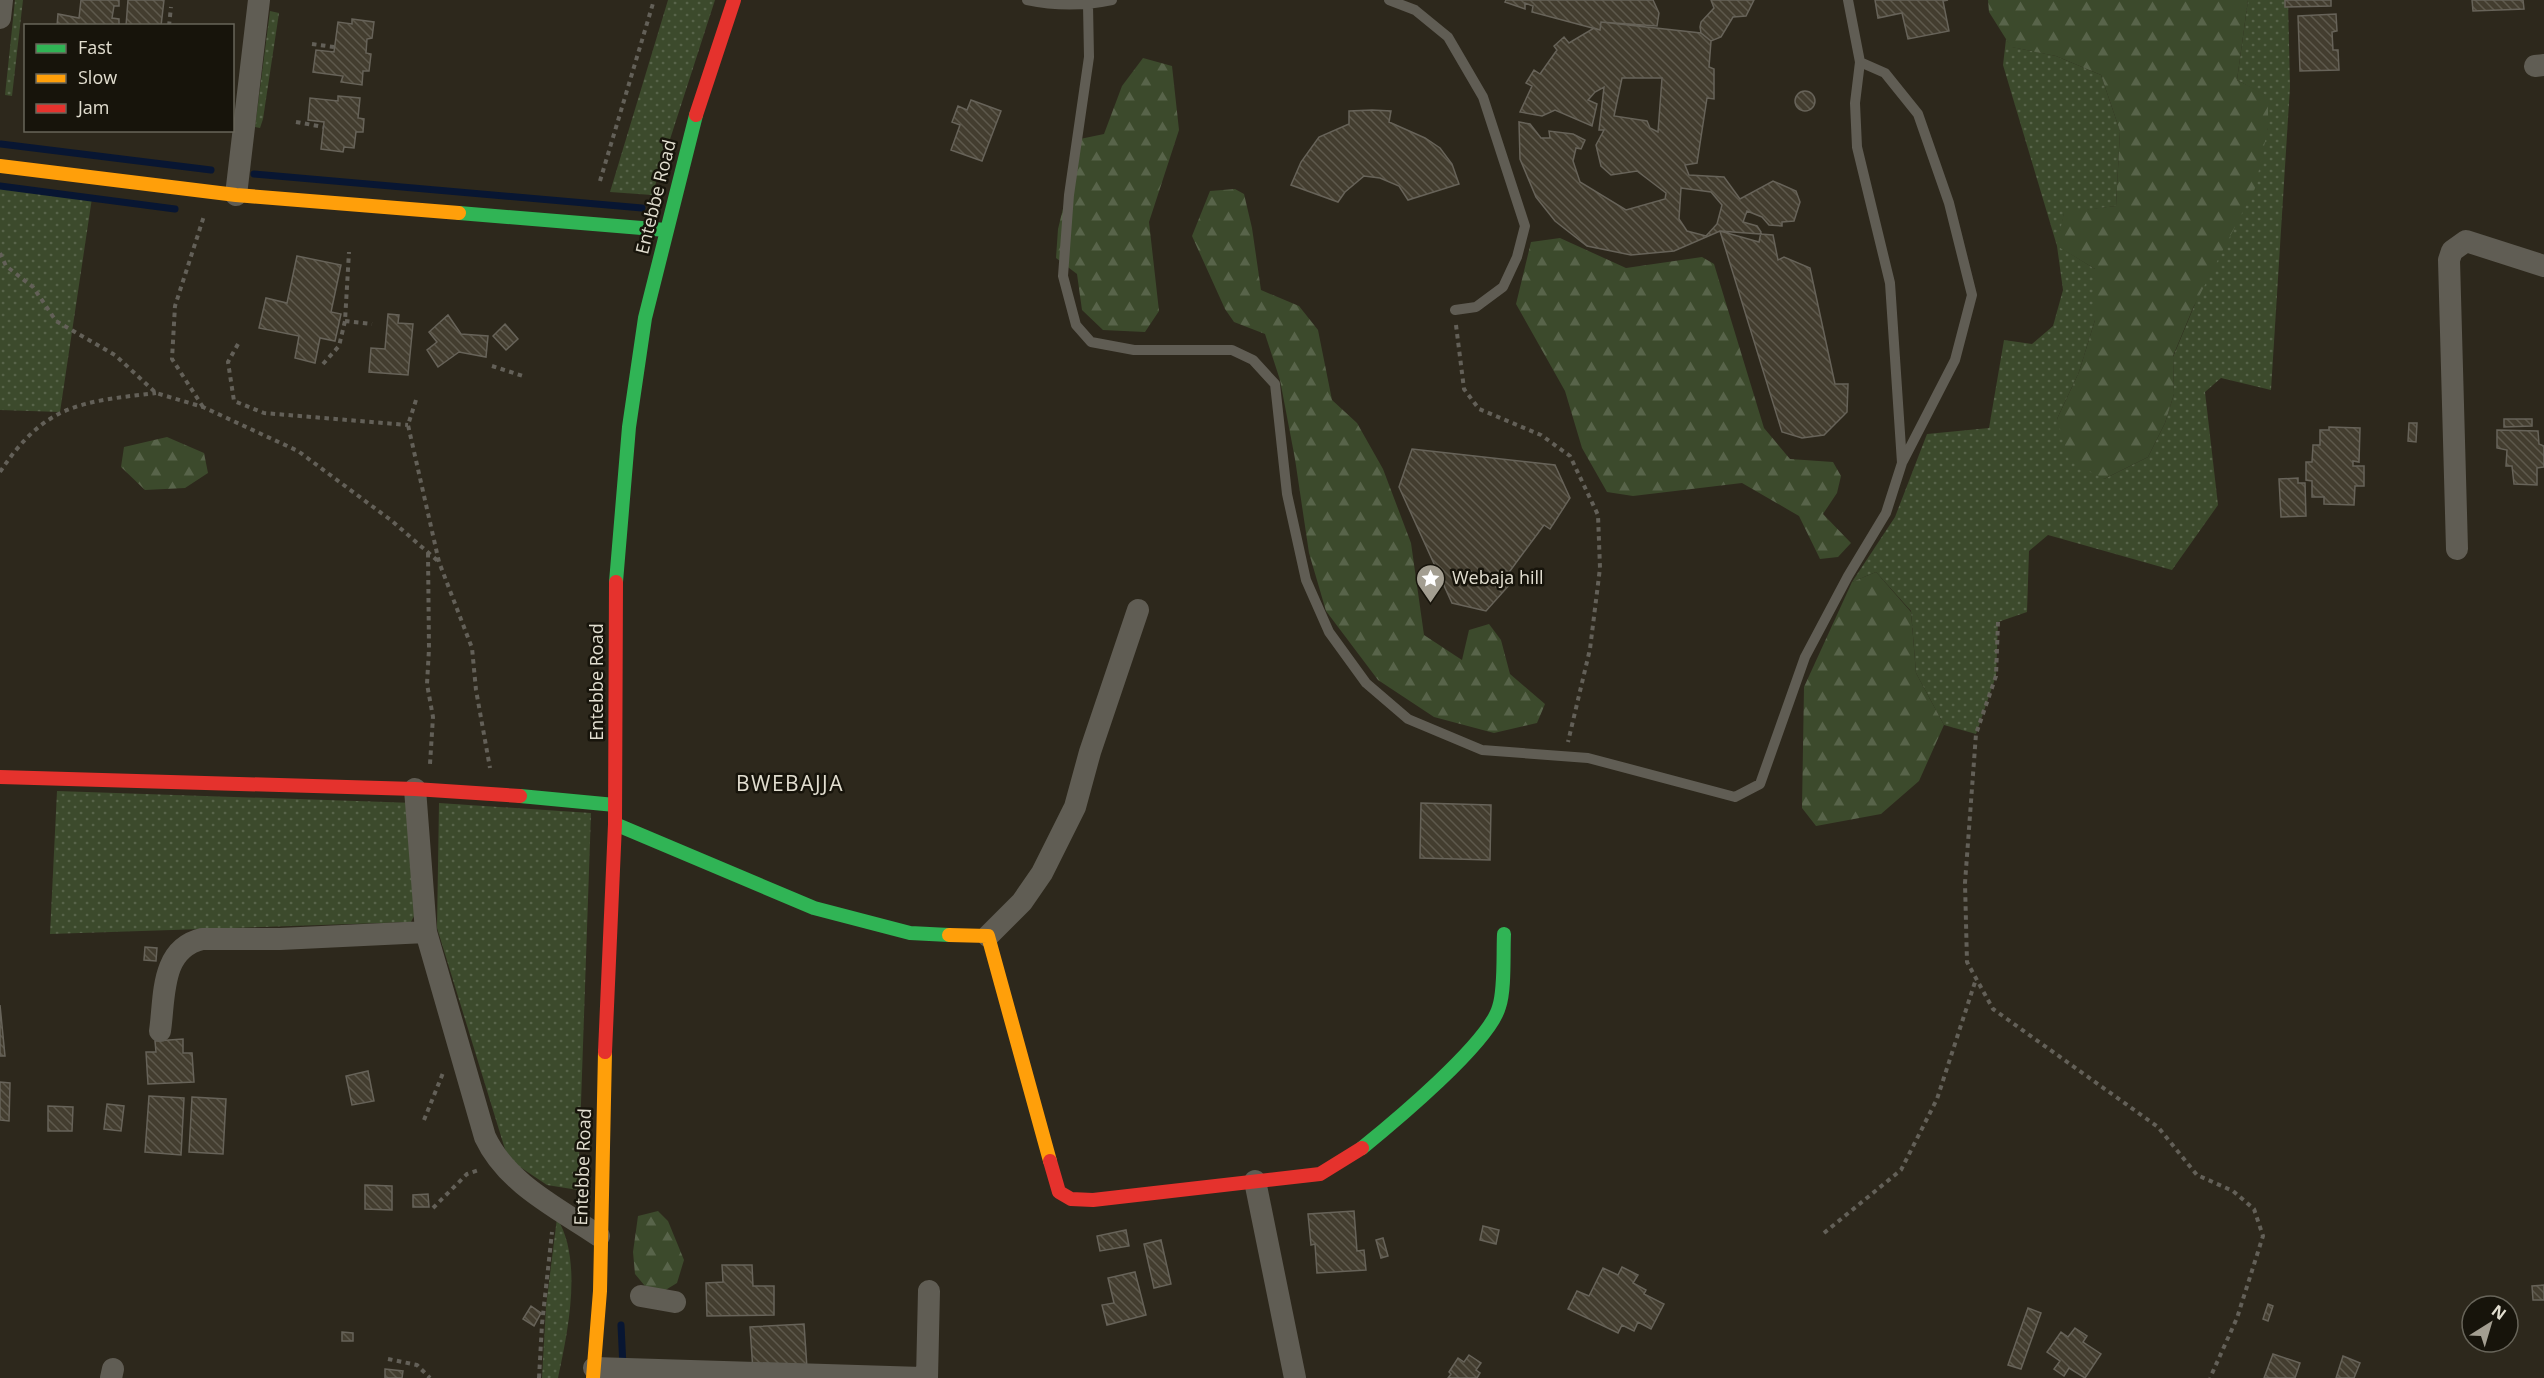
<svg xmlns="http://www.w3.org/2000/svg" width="2544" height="1378" viewBox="0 0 2544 1378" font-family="'Open Sans',sans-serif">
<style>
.grass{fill:url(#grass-dots)}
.forest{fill:url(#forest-firs)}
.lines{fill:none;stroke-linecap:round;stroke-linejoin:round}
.stream{stroke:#081632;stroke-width:7}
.building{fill:url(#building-back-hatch);stroke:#676359;stroke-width:1.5;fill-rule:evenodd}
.path{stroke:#636058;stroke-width:4;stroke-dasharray:4.5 4.5;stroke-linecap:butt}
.lane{stroke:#605d54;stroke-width:10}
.street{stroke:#605d54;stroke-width:22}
.fast{stroke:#30b455;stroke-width:14}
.slow{stroke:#ff9f0a;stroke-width:14}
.jam{stroke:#e5322d;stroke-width:14}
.labels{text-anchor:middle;stroke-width:5;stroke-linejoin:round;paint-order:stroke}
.street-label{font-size:18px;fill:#e2ded0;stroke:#17140b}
.poi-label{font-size:18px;fill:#e2ded0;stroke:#17140b;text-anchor:start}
.quarter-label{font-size:21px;letter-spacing:1.5px;fill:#e2ded0;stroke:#17140b}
</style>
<defs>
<pattern id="grass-dots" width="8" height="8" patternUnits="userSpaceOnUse" patternTransform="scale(1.5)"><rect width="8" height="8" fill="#3c4a2c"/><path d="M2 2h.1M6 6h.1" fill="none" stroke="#58644a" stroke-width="1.8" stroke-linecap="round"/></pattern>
<pattern id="forest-firs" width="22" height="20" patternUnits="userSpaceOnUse" patternTransform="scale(1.5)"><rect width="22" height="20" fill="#3c4a2c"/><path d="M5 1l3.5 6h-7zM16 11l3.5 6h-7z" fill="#58644a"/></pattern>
<pattern id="building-back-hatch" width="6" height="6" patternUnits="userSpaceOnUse" patternTransform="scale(1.5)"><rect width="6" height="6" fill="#433d2f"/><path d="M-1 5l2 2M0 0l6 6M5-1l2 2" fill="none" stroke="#5e594c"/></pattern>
</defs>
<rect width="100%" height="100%" fill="#2d281c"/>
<!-- grass -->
<path class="grass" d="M15,0H23L12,96L5,95Z
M668,0H715L652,195L610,192Z
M2248,0H2288L2290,87L2271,390L2221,378L2205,392L2218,505L2172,570L2048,535L2029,551L2027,612L1998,622L1996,676L1976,734L1944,725L1916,673L1911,611L1876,572L1852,582L1895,517L1927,434L1989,428L2004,340L2032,344L2053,326L2063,290L2057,246L2003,65L2006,39L2012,47L2056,56L2101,75L2120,131L2116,206L2064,213L2058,246L2095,269V320L2079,372L2057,419L2104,479L2148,457L2165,423L2174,394L2173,357L2268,128V97L2237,80Z
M270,11L279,13L263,119L260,128L255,127Z
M0,186L92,198L60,412L0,410Z
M57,791L415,803L420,904L411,922L50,934Z
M439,803L591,813L578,1190L547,1185L508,1159L437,928Z
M557,1218C583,1260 568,1331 558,1378H542L546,1306Z"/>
<!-- forest -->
<path class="forest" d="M1988,0H2248L2237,80L2268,96V128L2255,188L2193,308L2173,356L2174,394L2165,423L2148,457L2104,479L2069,460L2057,419L2079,372L2095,320V269L2057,246L2064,212L2116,206L2120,131L2101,75L2056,56L2011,47L1989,12Z
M1143,58L1172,66L1179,130L1149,222L1159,311L1145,332L1103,330L1082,310L1077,274L1056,258L1058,229L1080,139L1104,134L1122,86Z
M1235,189L1244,194L1252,228L1261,290L1299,306L1318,330L1332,400L1357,423L1383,469L1411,543L1424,635L1462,660L1469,630L1489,624L1501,640L1510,674L1545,704L1537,723L1494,733L1434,717L1378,680L1326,611L1309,553L1295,459L1280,380L1265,334L1234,322L1225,309L1192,236L1210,191Z
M1560,238L1626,268L1702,257L1714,264L1764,428L1790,459L1833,462L1841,476L1837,493L1823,514L1851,543L1838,557L1820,559L1799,516L1742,483L1633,496L1607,492L1582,448L1565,391L1516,304L1531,242Z
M167,437L204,453L208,473L185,488L145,490L121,467L124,447Z
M1876,572L1911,612L1916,673L1944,725L1919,781L1881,814L1816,826L1802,808L1804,687L1852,582Z
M658,1211L668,1221L684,1260L677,1283L654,1297L635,1274L633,1252L638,1216Z"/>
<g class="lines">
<!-- stream -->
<path class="stream" d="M1,144L211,170
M254,174L642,208
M0,186L175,209
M621,1325L623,1367"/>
</g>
<!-- building -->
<path class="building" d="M81,0H119V6H114L112,18L119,19V26H57L58,14L79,18Z
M128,0H164L161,26H126Z
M1506,0H1653L1659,13L1657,26L1601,22L1600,30L1532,12L1533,6L1525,3V9L1505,2Z
M1711,0H1754L1746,16L1733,17L1721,37L1711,41L1701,33L1700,27L1701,22L1714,8Z
M1875,0H1948L1943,1L1949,31L1908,39L1902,13L1878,18Z
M2285,0H2331V6L2285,7Z
M2472,0H2523L2524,9L2473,11Z
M2336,14L2337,31L2332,32L2333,50H2338L2339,70L2300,71L2298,16Z
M352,19L374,22L372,38L367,39L366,53L371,54L369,71H363L362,85L341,82L343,76L313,72L316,50L334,52L338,22L352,24Z
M1601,22L1701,33L1711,41L1709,67L1714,69V99L1707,98L1697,163L1685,165L1689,175L1724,177L1740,199L1773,181L1796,191L1800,202L1794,221L1782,222V226L1769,225L1762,217L1747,211L1743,222L1757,226L1761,232L1759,242L1720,231L1674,251L1631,255L1587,246L1555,221L1536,197L1520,159L1519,122L1530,124L1541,138H1550L1549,131L1573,134L1585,140L1581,149L1576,148L1573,161L1580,182L1626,210L1665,199L1666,193L1637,171L1611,175L1601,166L1596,145L1604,130H1599L1604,87L1595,92L1588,100L1597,104L1592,126L1555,110L1542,116L1520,112L1532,86L1526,83L1534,70L1540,74L1557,50L1554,46L1564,37L1569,43L1594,28L1600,30ZM1622,78H1662L1658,132L1650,128L1647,121L1614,116ZM1681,188L1711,192L1722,205L1717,224L1706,236L1687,231L1679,219Z
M1795 101a10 10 0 1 1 20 0a10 10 0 1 1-20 0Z
M338,96L360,98L358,118L364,119L363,132H356L354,148L344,147L343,152L321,149L324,122L308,120L310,98L338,101Z
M971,100L1001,111L982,161L951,150L960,125L952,122L958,106L967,110Z
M1372,110L1391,111L1389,122L1425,138L1440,148L1452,164L1459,184L1408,200L1399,186L1380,178L1364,176L1345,192L1338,202L1291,185L1301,162L1319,137L1349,124V111Z
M1720,231L1773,235L1778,260L1784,257L1810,268L1835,384H1848L1847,412L1824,435L1802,438L1782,432Z
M297,256L341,265L331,312L341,314L335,341L320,338L315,363L295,358L299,336L259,328L266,298L287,303Z
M388,314L399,315L398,323L413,324L408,375L369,372L371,348L385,349Z
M448,315L461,334L488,336L486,357L459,352L438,367L427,350L437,342L429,332Z
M505,324L518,339L506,350L493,336Z
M2504,419H2532V426L2504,427Z
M2409,423H2417L2416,442L2408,441Z
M2329,427L2360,428L2359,462L2353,461V466H2364V486H2355L2354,505L2324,504V497H2312V481L2306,480V462H2312L2313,445H2320V430H2329Z
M2497,430L2538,431L2539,444L2544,446V467L2537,468V485L2514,484L2512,466H2506L2507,450L2497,448Z
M1412,449L1555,465L1570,498L1550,529L1544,525L1504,579L1511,583L1486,611L1452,603L1399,487Z
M2298,478V483H2305L2306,516L2281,517L2279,479Z
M1421,803L1491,805L1490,860L1420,858Z
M145,947L157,948L156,961L144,960Z
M0,1005L5,1056H0Z
M183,1039V1053H192L194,1082L148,1084L146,1052H156L155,1041Z
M368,1071L374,1101L352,1105L346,1076Z
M0,1082L10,1083L9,1121L0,1120Z
M149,1096L184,1098L181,1155L145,1152Z
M192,1097L226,1099L223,1154L189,1152Z
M107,1104L124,1106L121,1131L104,1129Z
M48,1106L73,1107L72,1131H48Z
M365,1185L392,1186V1210L365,1209Z
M428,1194L429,1207H413V1195Z
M1354,1211L1357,1251L1364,1250L1366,1270L1317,1273L1315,1244L1311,1245L1308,1214Z
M1483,1226L1499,1230L1496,1244L1480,1240Z
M1126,1230L1129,1246L1100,1251L1097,1236Z
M1383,1238L1388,1256L1381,1258L1376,1240Z
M1161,1240L1171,1284L1154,1288L1144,1244Z
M722,1265H752L753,1286H774V1315L707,1316L706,1283L723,1282Z
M1622,1267L1638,1275L1633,1283L1646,1290L1644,1294L1664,1304L1651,1329L1638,1322L1634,1331L1622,1325L1618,1333L1568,1309L1577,1291L1589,1296L1603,1268L1618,1275Z
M1135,1272L1146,1315L1107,1325L1102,1305L1114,1303L1108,1278Z
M2544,1285V1300H2533L2532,1286Z
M2268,1304L2273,1306L2268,1321L2263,1319Z
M531,1306L541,1313L534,1326L523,1319Z
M2028,1308L2041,1313L2021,1369L2008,1365Z
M804,1324L807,1368L753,1371L750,1327Z
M2075,1328L2087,1336L2083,1342L2101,1354L2085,1378L2069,1368L2064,1376L2054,1369L2060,1361L2047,1352L2061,1332L2068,1337Z
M342,1332L353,1333V1341H342Z
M2273,1354L2300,1363L2295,1378H2264Z
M1469,1355L1481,1363L1476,1370L1480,1373L1477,1378H1448L1451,1374L1449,1372L1458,1358L1464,1362Z
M2343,1356L2360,1363L2354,1378H2336Z
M385,1369L403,1371L402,1378H385Z"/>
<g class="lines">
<!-- path -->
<path class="path" d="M169,26L171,7
M312,44L334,47
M296,122L324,127
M600,181L654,0
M0,253L6,266L33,287L56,321L115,355L156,393L203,407L298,451L392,521L439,562
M345,321L372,324
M1456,325L1464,389L1479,409L1541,435L1570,456L1598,515L1600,568L1590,649L1568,742
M238,344L228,362L234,401L264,413L408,425
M323,364L339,346L345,321L349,252
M492,366L523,376
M416,400L408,425L439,562L472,648L476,690L490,768
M203,407L172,359L175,306L204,216
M0,472C45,404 80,402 156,393
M428,553L429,649L427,684L433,717L430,764
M1998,622L1996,676L1976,734L1965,883L1967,962L1993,1009L2158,1127L2197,1175L2233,1191L2254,1209L2263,1236L2237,1318L2210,1378
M424,1120L443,1073
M433,1208L467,1174L479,1170
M1824,1233L1901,1170L1937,1099L1976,979
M388,1359L417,1365L430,1378
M539,1378L542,1324L552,1232"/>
<!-- lane -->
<path class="lane" d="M1027,0C1056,6 1083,6 1112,0
M1389,0L1415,10L1448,37L1483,97L1525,226L1517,257L1503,287L1476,307L1455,310
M1848,0L1860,62L1885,73L1918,114L1949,203L1972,295L1955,360L1903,461
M1088,5L1089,57L1069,195L1063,276L1076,325L1091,342L1134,350H1232L1253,360L1275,384L1287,494L1306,580L1329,632L1366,683L1408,719L1482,750L1588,758L1735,797L1760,784L1805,657L1848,576L1886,513L1902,463L1890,283L1857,147L1855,103L1860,62"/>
<!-- street -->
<path class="street" d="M0,18L2,0
M2535,66L2544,65
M236,195L259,0
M2457,549L2449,260L2452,251L2466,241L2544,266
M415,789L426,932L485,1137C507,1184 558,1208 599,1236
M988,936L1022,902L1042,873L1075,807L1090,752L1138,610
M160,1031C165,997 160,949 202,939H280L426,932
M1255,1181L1295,1378
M641,1296L675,1302
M594,1368L922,1378
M111,1378L113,1369
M927,1378L929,1291"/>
<!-- fast -->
<path class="fast" d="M459,213L666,230
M616,582L629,427L645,318L696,115
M520,796L615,805
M615,824L814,908L910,933L949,935
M1362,1148C1394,1122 1489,1043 1499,1007C1505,990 1503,954 1504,934"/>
<!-- slow -->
<path class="slow" d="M0,166L236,195L459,213
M949,935L988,936L1050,1161
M593,1378L600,1291L605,1052"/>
<!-- jam -->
<path class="jam" d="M696,115L734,0
M0,777L415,789L520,796
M605,1052L615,824L616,582
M1050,1161L1059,1192L1071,1199L1093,1200L1320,1174L1362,1148"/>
</g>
<!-- icons -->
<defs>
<symbol id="sight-pin" viewBox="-11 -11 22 30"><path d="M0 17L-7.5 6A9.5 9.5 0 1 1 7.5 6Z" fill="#a39e91" stroke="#17140b"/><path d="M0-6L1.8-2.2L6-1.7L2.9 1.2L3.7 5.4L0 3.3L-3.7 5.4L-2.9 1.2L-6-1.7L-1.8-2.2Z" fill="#fff"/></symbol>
</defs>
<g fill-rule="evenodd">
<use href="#sight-pin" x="1414" y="562" width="33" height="45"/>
</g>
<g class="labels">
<!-- street labels -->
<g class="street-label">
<text transform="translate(656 197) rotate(-76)" y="6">Entebbe Road</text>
<text transform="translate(597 682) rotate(-90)" y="6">Entebbe Road</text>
<text transform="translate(583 1167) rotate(-88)" y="6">Entebbe Road</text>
</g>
<!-- poi labels -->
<g class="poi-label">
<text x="1452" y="584">Webaja hill</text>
</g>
<!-- quarter labels -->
<g class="quarter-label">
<text x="790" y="791">BWEBAJJA</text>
</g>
</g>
<!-- legend -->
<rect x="24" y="24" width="210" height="108" fill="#17140b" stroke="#68655a" stroke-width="1.5"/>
<rect x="36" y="44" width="30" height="9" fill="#30b455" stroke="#68655a" stroke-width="1.5"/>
<text x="78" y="54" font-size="18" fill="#e2ded0">Fast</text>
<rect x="36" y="74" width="30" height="9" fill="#ff9f0a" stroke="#68655a" stroke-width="1.5"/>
<text x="78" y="84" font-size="18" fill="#e2ded0">Slow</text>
<rect x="36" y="104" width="30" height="9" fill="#e5322d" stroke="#68655a" stroke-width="1.5"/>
<text x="78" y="114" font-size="18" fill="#e2ded0">Jam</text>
<!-- north arrow -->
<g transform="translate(2490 1324) rotate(37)"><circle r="28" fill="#17140b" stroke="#68655a" stroke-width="1.5"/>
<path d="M0-4.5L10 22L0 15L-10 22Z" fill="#a39e91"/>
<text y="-9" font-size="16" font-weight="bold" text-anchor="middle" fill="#e2ded0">N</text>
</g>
</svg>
